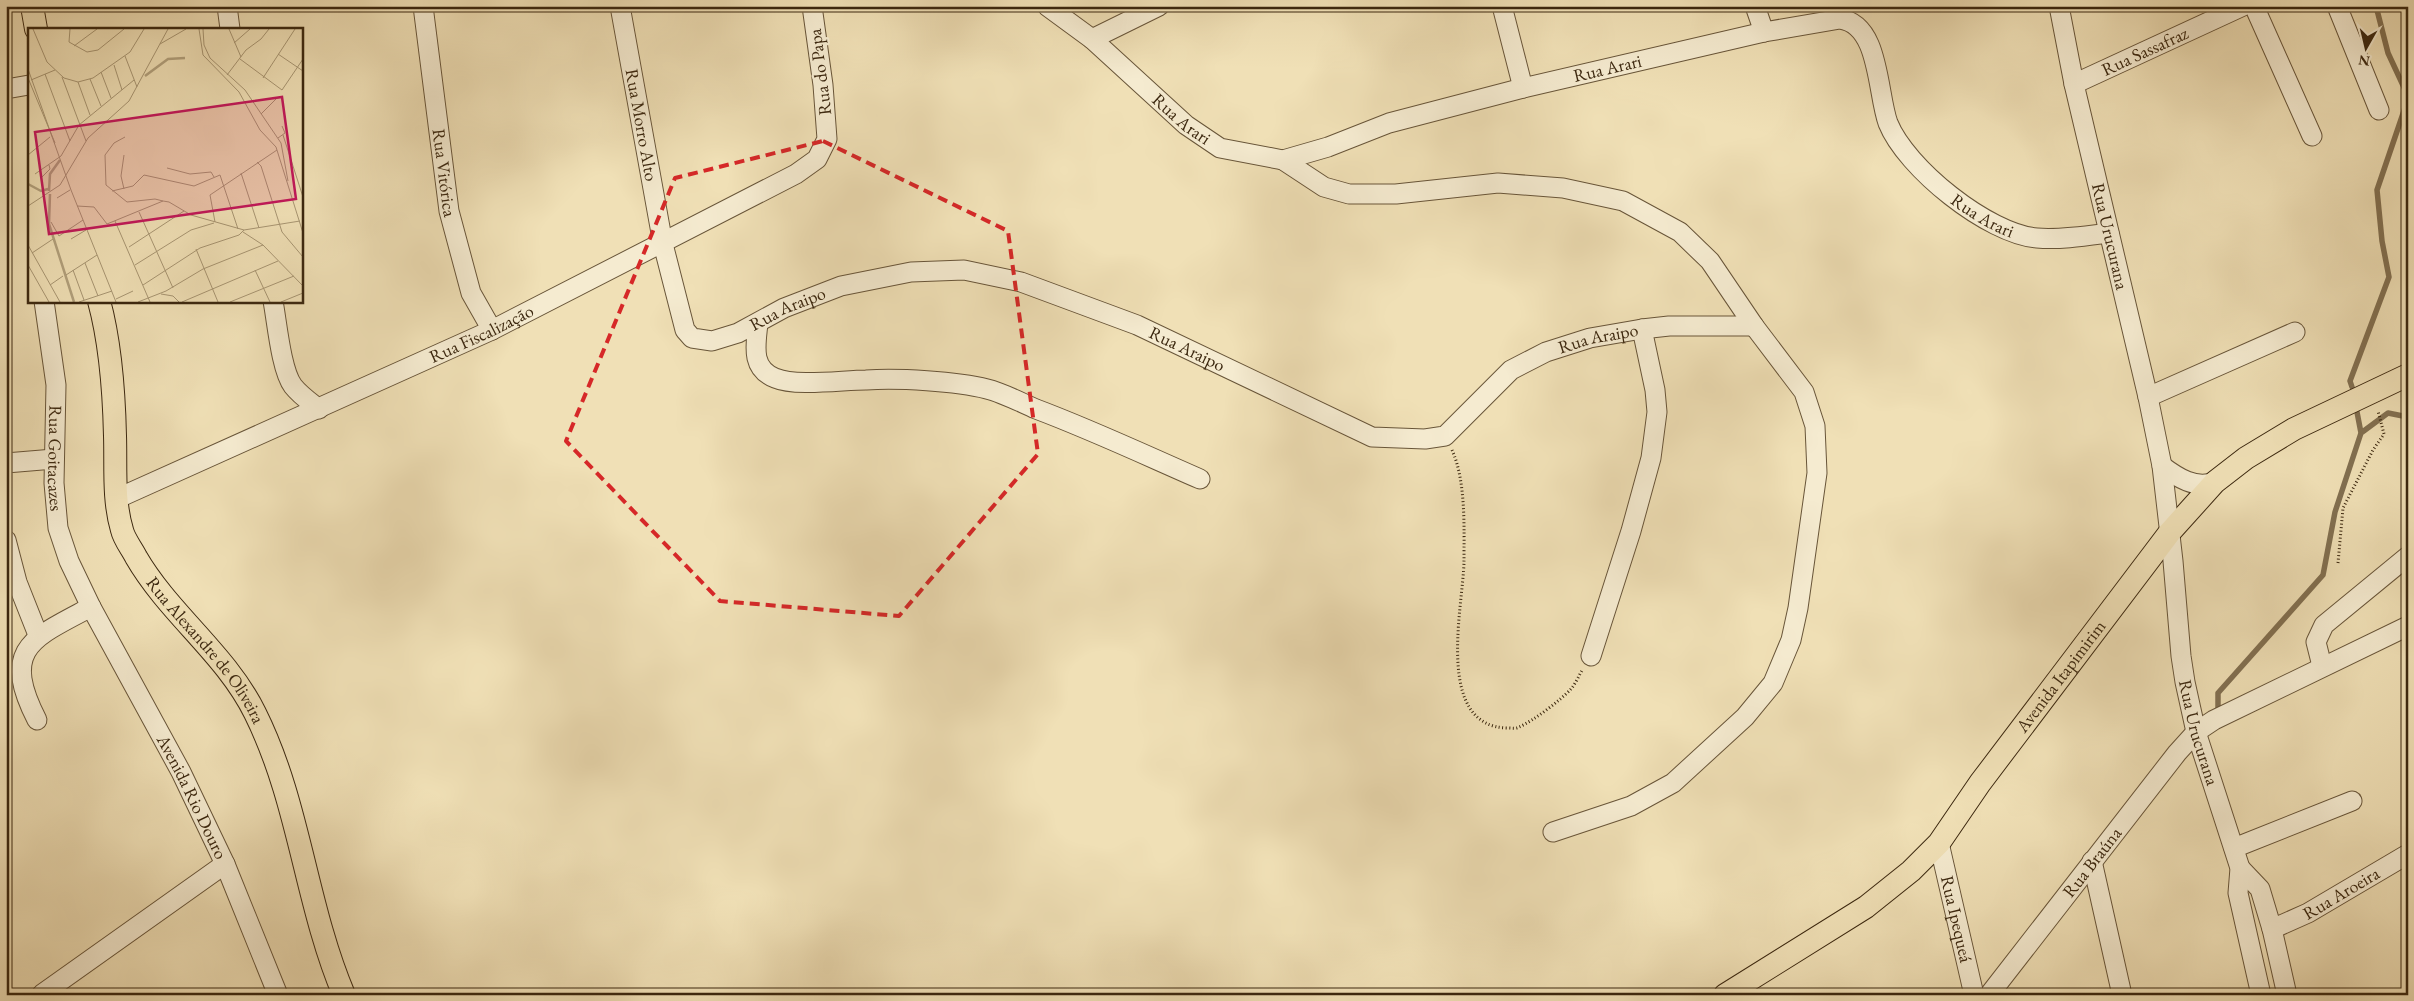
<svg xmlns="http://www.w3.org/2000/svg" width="2414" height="1001" viewBox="0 0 2414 1001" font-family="'EB Garamond',serif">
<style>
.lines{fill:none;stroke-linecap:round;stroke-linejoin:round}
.stream{stroke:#827051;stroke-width:5.5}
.minor-casing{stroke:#685539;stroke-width:21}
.major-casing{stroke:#3b270f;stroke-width:24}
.path{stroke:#3b270f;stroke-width:3;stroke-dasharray:1 2.5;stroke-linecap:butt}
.minor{stroke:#f5ebd0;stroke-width:19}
.major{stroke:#f0e0b6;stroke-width:22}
.marked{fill:none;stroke:#d62828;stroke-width:4;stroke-dasharray:10 6;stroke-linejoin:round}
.labels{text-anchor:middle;stroke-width:4.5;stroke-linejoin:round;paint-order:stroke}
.street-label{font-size:18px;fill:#3b270f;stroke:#f5ebd0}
.inset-river{fill:none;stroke:#b2a17d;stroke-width:2.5}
.inset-road{fill:none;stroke:#a89673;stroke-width:1}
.view{fill:#c2185b;fill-opacity:0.15;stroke:#c2185b;stroke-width:2.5}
.inset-edge{fill:none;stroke:#3b270f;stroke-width:2.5}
</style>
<rect width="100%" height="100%" fill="#f0e0b6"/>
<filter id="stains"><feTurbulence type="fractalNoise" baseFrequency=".004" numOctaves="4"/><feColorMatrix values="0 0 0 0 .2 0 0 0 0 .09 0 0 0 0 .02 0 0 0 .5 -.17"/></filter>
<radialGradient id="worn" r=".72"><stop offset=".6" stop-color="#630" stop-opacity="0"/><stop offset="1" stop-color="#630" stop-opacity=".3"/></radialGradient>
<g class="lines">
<!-- stream -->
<path class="stream" d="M2376,6L2388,53L2408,96
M2352,387L2350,381L2389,277L2382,241L2377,190L2408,99
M2361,433L2388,413L2408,417
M2218,713V693L2323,575L2335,512L2361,433L2357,412"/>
<defs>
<g id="minor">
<path d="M227,6L230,29"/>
<path id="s1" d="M423,6L449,211L471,293L492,330"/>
<path id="s2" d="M620,6L663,244L685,330L692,338L712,341L738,333L784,308L841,286L911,272L964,270L1021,282L1137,325L1372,437L1425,439L1445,436L1511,370L1546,352L1590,338L1642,329L1669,326H1754"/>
<path id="s3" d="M1047,6L1092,39L1186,125L1220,148L1283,160L1328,147L1389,123L1523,88L1764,32L1840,19C1880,24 1877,93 1888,123C1906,168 1988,234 2037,238C2060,240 2086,236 2109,233"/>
<path d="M1502,6L1523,88"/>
<path d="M1755,6L1764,32"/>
<path id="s4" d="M2059,6L2074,84L2148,397L2162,466L2173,561L2181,656L2185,682L2196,732L2240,868L2238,893L2261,995"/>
<path d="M2254,6L2312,136"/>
<path d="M2337,6L2379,110"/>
<path d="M1092,39L1159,6"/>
<path id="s5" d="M2074,84L2243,6"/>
<path d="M6,89L29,85"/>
<path d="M1283,160L1324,187L1349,194H1396L1498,183L1563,188L1623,201L1680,232L1710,261L1754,326L1804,392L1815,426L1817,473L1798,608L1791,640L1773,683L1745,717L1673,783L1631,806L1553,832"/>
<path id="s6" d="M44,301L56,385L54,483L58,528L69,561L91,607L181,772L225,864L278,995"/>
<path d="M273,301C277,322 281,370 293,386C300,395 310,402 319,409"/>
<path d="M758,323C756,344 750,368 775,378C796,387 843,380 866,380C898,378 956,381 987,389C1003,393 1020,402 1036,409C1092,430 1145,455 1200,479"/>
<path d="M2148,397L2295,332"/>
<path d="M6,463L54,459"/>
<path d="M2162,466C2178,478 2195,489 2215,482"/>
<path id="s7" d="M116,499L492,330L796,174L817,159L827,139L823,85L812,6"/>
<path d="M6,540L17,582L38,635"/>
<path d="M1591,656L1631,531L1651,458L1657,412L1655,390L1642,329"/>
<path d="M2322,666L2316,642L2324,625L2408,556"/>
<path d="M37,720C0,648 33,638 91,607"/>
<path id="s8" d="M1939,843L1974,995"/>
<path d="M2234,848L2352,801"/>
<path d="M2092,861L2122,995"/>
<path d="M2240,868L2260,889L2272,929L2287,995"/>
<path id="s9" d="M2272,929L2308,913L2408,854"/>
<path d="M42,994L225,864"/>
<path id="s10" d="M1989,995L2177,753L2196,732L2214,720L2408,626"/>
</g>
<g id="major">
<path d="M32,6L36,29"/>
<path id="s11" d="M99,301C111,345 114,391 115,436C116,467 113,500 122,530C124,539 132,549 136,557C169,614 226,654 255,713C300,803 305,903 344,995"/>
<path id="s12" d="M1725,995L1866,907L1911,871L1939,843L1980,783L2170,532L2215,482L2246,458L2294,429L2408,375"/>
</g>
</defs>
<!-- minor casing -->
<use href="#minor" class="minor-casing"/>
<!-- major casing -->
<use href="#major" class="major-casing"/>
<!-- path -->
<path class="path" d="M1452,450C1466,481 1464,528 1464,562C1463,607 1434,727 1508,728C1512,728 1516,729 1519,727C1533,721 1561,700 1571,689C1576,683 1579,675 1583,669
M2338,563L2343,508L2373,450L2384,434L2378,411"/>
<!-- minor -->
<use href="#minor" class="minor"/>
<!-- major -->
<use href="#major" class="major"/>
</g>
<!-- marked area -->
<path class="marked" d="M823,141L1008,231L1038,454L899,616L720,601L566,441L675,178Z"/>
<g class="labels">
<!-- street labels -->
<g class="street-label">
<text dy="6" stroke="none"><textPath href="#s5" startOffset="78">Rua Sassafraz</textPath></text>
<text dy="6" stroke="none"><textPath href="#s3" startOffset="626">Rua Arari</textPath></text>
<text transform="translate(820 72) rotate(-97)" y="6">Rua do Papa</text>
<text dy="6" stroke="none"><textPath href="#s3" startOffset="176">Rua Arari</textPath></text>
<text dy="6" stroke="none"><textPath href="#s2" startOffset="121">Rua Morro Alto</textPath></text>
<text dy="6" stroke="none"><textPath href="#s1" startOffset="168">Rua Vitórica</textPath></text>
<text dy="6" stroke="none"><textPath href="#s3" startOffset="1120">Rua Arari</textPath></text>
<text dy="6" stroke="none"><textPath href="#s4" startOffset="236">Rua Urucurana</textPath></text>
<text dy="6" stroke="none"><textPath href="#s2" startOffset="444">Rua Araipo</textPath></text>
<text dy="6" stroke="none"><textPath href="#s7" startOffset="401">Rua Fiscalização</textPath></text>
<text dy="6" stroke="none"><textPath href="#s2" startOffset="1329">Rua Araipo</textPath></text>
<text dy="6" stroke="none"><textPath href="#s2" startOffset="864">Rua Araipo</textPath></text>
<text dy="6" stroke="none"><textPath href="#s6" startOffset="158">Rua Goitacazes</textPath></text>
<text dy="6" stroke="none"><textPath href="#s11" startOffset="378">Rua Alexandre de Oliveira</textPath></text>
<text dy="6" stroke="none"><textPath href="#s12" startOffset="470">Avenida Itapimirim</textPath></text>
<text dy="6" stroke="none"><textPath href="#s4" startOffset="741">Rua Urucurana</textPath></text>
<text dy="6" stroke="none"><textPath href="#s6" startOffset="529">Avenida Rio Douro</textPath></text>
<text dy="6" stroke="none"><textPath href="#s10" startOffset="168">Rua Braúna</textPath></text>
<text dy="6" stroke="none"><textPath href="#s9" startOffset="78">Rua Aroeira</textPath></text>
<text dy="6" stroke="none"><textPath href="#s8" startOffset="78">Rua Ipequeá</textPath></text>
</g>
</g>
<!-- overview -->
<g transform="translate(28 28)">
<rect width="275" height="275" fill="#f0e0b6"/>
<path class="inset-river" d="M117,48L140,31L157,30M0,156L13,163L20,161M21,163L22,146L32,132M22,166L21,196L46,274"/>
<path class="inset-road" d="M5,1L19,34L36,50L50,54L65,50L102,24L116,1M42,1L41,14L59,24L70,22L96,1M171,1L175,27L211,64L232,102L248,119L275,205M175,1L176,17L182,30L217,62L253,115L260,153M201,1L213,29M206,15L222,1M132,16L158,1M46,18L69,1M250,26L275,43M97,28L109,59M212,31L254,62L275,31M86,37L94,62M0,41L43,162L88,274M73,44L83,70M17,46L42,113M199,47L218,22L233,11L241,1M34,49L58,113M0,50L27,115M235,50L267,1M62,51L73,78M3,52L27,42M50,54L62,87M233,86L249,70M255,107L275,169M97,109L86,115L77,127L78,157L99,174L127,171L135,173M250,110L257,105L254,98M0,127L22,109M229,134L233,138L254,204L275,229M139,140L162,146L183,144L186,149M213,145L231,200M7,146L33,128L51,97L106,52M13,150L22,141L21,137M96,161L93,148L96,127M84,163L105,158L116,147L166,158L192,147L210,201M29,170L42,162M0,178L32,157L60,110L101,73L140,1M49,178L66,179L79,196L135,173L141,174L163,187L216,202L272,193M111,184L145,260M87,193L122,274M23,194L31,208L55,192M187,194L182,167L249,122M215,204L235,217L275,258M43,211L58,202M0,217L32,274M101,219L156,183M168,221L190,274M4,225L25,211M57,235L70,268M0,237L21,274M107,237L163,202L186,195M45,242L56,272M227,242L242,274M38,247L69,227M22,257L35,248M115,257L172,220L211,207L216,202M133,266L145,268L151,274M88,271L105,263M51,274L84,263M110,274L138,263L175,241L235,217M154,274L250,233M202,274L266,248M253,274L275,265"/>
<path class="view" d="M254,69L268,171L21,206L7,104Z"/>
<rect width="275" height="275" class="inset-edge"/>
</g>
<!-- margin -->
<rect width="2414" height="1001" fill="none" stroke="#f0e0b6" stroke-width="25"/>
<rect x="8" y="8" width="2399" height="986" fill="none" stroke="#3b270f" stroke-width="2.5"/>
<rect x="12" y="12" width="2389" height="976" fill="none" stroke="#3b270f"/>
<!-- north arrow -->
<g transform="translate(2366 48) rotate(188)" stroke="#f5ebd0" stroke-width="4" paint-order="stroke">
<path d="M0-4L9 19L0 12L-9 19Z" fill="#3b270f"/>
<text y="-8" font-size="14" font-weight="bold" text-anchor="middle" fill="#3b270f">N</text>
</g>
<rect width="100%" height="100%" filter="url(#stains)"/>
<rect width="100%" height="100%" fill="url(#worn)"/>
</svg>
